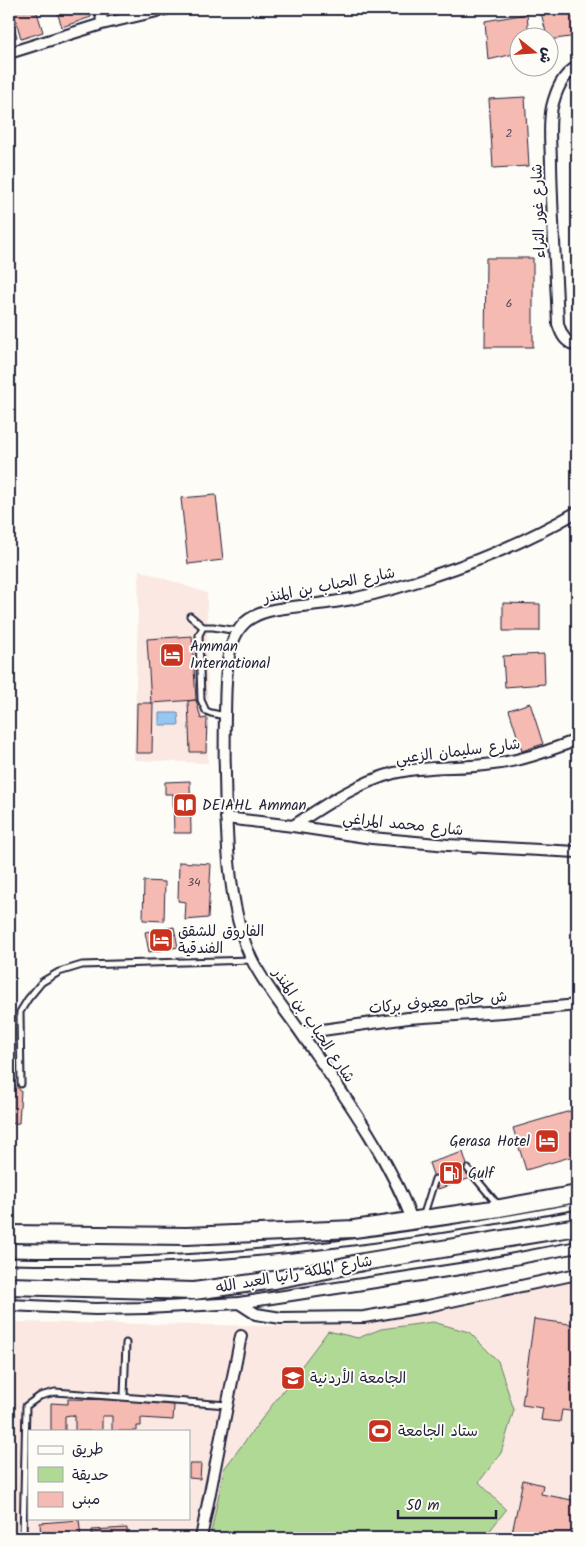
<svg xmlns="http://www.w3.org/2000/svg" width="586" height="1547" viewBox="0 0 586 1547" font-family="Kalam,'Playpen Sans Arabic',sans-serif">
<style>
.built{fill:#fbe8e2;fill-rule:evenodd}
.green{fill:#b1d996;stroke:#6a7e68}
.water{fill:#96c7f2;stroke:#6885a9}
.building{fill:#f5bab1;stroke:#22223b}
.lines{fill:none;stroke-linecap:round;stroke-linejoin:round}
.service-casing{stroke:#22223b;stroke-width:9}
.minor-casing{stroke:#22223b;stroke-width:14}
.primary-casing{stroke:#22223b;stroke-width:20}
.service{stroke:#fdfcf7;stroke-width:5}
.minor{stroke:#fdfcf7;stroke-width:10}
.primary{stroke:#fdfcf7;stroke-width:16}
.labels{text-anchor:middle;stroke-width:4;stroke-linejoin:round;paint-order:stroke}
.number-label{font-size:12px;fill:#574858}
.street-label{font-size:15px;fill:#22223b;stroke:#fdfcf7}
.poi-label{font-size:15px;fill:#22223b;stroke:#fdfcf7;text-anchor:start}
</style>
<rect width="100%" height="100%" fill="#fdfcf7"/>
<filter id="ink" filterUnits="userSpaceOnUse"><feTurbulence type="fractalNoise" baseFrequency=".02" numOctaves="2"/><feDisplacementMap in="SourceGraphic" scale="10" xChannelSelector="R" yChannelSelector="G"/><feConvolveMatrix kernelMatrix="1 2 1 2 8 2 1 2 1" color-interpolation-filters="sRGB"/></filter>
<g filter="url(#ink)">
<!-- built -->
<path class="built" d="M139,570L207,593L208,763L134,760Z
M577,1281V1538H9V1322L275,1326L338,1325L386,1321ZM29,1431H189V1518H29Z"/>
<!-- green -->
<path class="green" d="M433,1322L469,1332L498,1361L514,1410L501,1453L479,1482L506,1510L484,1538H210L224,1469L328,1331L358,1338L381,1329Z"/>
<!-- water -->
<path class="water" d="M159,713H178L179,725H159Z"/>
<!-- building -->
<path class="building" d="M13,9H36L43,32L21,39Z
M56,9H90L91,17L62,27Z
M540,9H577V36L548,40Z
M9,11L17,37L9,40Z
M527,14L529,38H518V53L488,60L485,21Z
M525,97L529,166L493,168L489,99Z
M574,151H577V171H574Z
M486,258H533V347H485Z
M216,495L223,560L188,564L181,498Z
M503,603L540,604V631H503Z
M192,636L196,700L151,703L147,639Z
M544,654L545,684L505,687L503,656Z
M196,700L201,719L207,718L206,752H190L188,701Z
M137,703H153L152,753H136Z
M530,703L543,744L522,751L509,710Z
M190,781L191,833H174L173,794H165V782Z
M179,862L211,864L208,918L185,920L186,902L178,901Z
M144,881L165,882L164,921L143,920Z
M174,927L178,947L149,952L145,932Z
M9,1080L21,1091L19,1123L9,1124Z
M577,1109V1155L526,1170L513,1128Z
M463,1152L471,1178L438,1189L429,1163Z
M534,1319L577,1325V1412L562,1410L560,1422L541,1420L543,1408L522,1405Z
M68,1399L122,1400L174,1405L173,1420L141,1418V1426H137V1431H112V1416H102V1431H75V1416L71,1415L65,1416V1431H51V1403L68,1404Z
M189,1464H201L200,1479L189,1478Z
M523,1480L543,1485L541,1494L577,1501L576,1538H511Z
M79,1520L81,1538H41L40,1523Z
M127,1528V1538H92V1530Z"/>
<g class="lines">
<defs>
<path id="service" d="M190,616L203,627
M225,716L211,713L206,711L201,700L199,635L203,627H213L238,631
M21,1084L20,1012L28,999L42,982L59,972L82,965L252,960
M468,1169L498,1205
M423,1217L435,1179
M9,1261C59,1262 110,1262 160,1259C300,1253 440,1232 577,1206
M124,1396L126,1343
M23,1538L26,1406L40,1396L55,1392L227,1405"/>
<path id="minor" d="M101,9L102,24
M9,53L102,24L166,9
M577,67C562,75 556,91 552,107C548,125 551,146 551,165C552,218 556,271 558,324C562,336 565,342 577,346
M226,818L293,826L372,838L448,845L577,852
M293,826C325,805 357,783 394,773C427,765 460,769 493,764C522,761 550,750 577,740
M301,1033L408,1018L503,1012L577,1005
M412,1220C386,1151 340,1090 299,1030C283,1007 263,983 251,958C236,925 231,887 228,850C225,805 224,760 225,714C226,685 223,632 253,617C268,609 286,608 302,606C319,604 336,602 352,599C380,593 408,585 435,575C485,559 532,538 577,512
M239,1303L256,1314L281,1318L364,1317L428,1306L577,1274
M9,1305L95,1309L147,1308L239,1303L473,1267L577,1247
M201,1538L241,1336"/>
<path id="primary" d="M9,1234L187,1236L354,1229L500,1208L577,1194
M9,1286L194,1291L274,1280L327,1270L363,1262L577,1227"/>
</defs>
<!-- service casing -->
<use href="#service" class="service-casing"/>
<!-- minor casing -->
<use href="#minor" class="minor-casing"/>
<!-- primary casing -->
<use href="#primary" class="primary-casing"/>
<!-- service -->
<use href="#service" class="service"/>
<!-- minor -->
<use href="#minor" class="minor"/>
<!-- primary -->
<use href="#primary" class="primary"/>
</g>
</g>
<!-- icons -->
<defs>
<symbol id="hotel-square" viewBox="-11 -11 22 22"><rect x="-9" y="-9" width="18" height="18" rx="4" fill="#c8321e" stroke="#fdfcf7"/><path d="M-6-4.5h1.5V1H6V5H4.5V3h-9V5H-6ZM-4 0a1.8 1.8 0 1 1 3.6 0ZM.5 0V-2.5h3Q6-2.5 6 0Z" fill="#fff"/></symbol>
<symbol id="library-square" viewBox="-11 -11 22 22"><rect x="-9" y="-9" width="18" height="18" rx="4" fill="#c8321e" stroke="#fdfcf7"/><path d="M-6-4Q-3-5.5-.7-3.5V5Q-3 3-6 4ZM6-4Q3-5.5 .7-3.5V5Q3 3 6 4Z" fill="#fff"/></symbol>
<symbol id="fuel-square" viewBox="-11 -11 22 22"><rect x="-9" y="-9" width="18" height="18" rx="4" fill="#c8321e" stroke="#fdfcf7"/><path d="M-5.5-6h7V0h2V4h1.3V-2.5L3-4.5l.8-.8L6-3V5H2.5V1h-1V6h-7ZM-4.2-4.7v3.2H.2V-4.7Z" fill="#fff"/></symbol>
<symbol id="university-square" viewBox="-11 -11 22 22"><rect x="-9" y="-9" width="18" height="18" rx="4" fill="#c8321e" stroke="#fdfcf7"/><path d="M0-5L7-2L0 1L-7-2ZM-4 1L0 2.5L4 1V4Q0 6-4 4Z" fill="#fff"/></symbol>
<symbol id="stadium-square" viewBox="-11 -11 22 22"><rect x="-9" y="-9" width="18" height="18" rx="4" fill="#c8321e" stroke="#fdfcf7"/><path d="M0-5a6.5 5 0 1 0 0 10a6.5 5 0 1 0 0-10ZM-3.5-1.8h7v3.6h-7Z" fill="#fff"/></symbol>
</defs>
<g fill-rule="evenodd">
<use href="#hotel-square" x="158" y="641" width="28" height="28"/>
<use href="#library-square" x="171" y="791" width="28" height="28"/>
<use href="#hotel-square" x="147" y="926" width="28" height="28"/>
<use href="#hotel-square" x="533" y="1127" width="28" height="28"/>
<use href="#fuel-square" x="437" y="1159" width="28" height="28"/>
<use href="#university-square" x="279" y="1364" width="28" height="28"/>
<use href="#stadium-square" x="366" y="1417" width="28" height="28"/>
</g>
<g class="labels">
<!-- number labels -->
<g class="number-label">
<text x="509" y="137">2</text>
<text x="509" y="307">6</text>
<text x="194" y="886">34</text>
</g>
<!-- street labels -->
<g class="street-label">
<text transform="translate(538 211) rotate(-92)" y="5">شارع غور الثراء</text>
<text transform="translate(329 585) rotate(-11)" y="5">شارع الحباب بن المنذر</text>
<text transform="translate(458 751) rotate(-7)" y="5">شارع سليمان الزعبي</text>
<text transform="translate(403 824) rotate(6)" y="5">شارع محمد المراغي</text>
<text transform="translate(438 1002) rotate(-5)" y="5">ش حاتم معيوف بركات</text>
<text transform="translate(314 1025) rotate(56)" y="5">شارع الحباب بن المنذر</text>
<text transform="translate(294 1274) rotate(-10)" y="5">شارع الملكة رانيا العبد الله</text>
</g>
<!-- poi labels -->
<g class="poi-label">
<text x="190" y="651">Amman<tspan x="190" dy="17">International</tspan></text>
<text x="202" y="810">DEIAHL Amman</text>
<text x="178" y="936">الفاروق للشقق<tspan x="178" dy="17">الفندقية</tspan></text>
<text x="530" y="1146" text-anchor="end">Gerasa Hotel</text>
<text x="468" y="1178">Gulf</text>
<text x="310" y="1383">الجامعة الأردنية</text>
<text x="398" y="1436">ستاد الجامعة</text>
</g>
</g>
<!-- margin -->
<rect width="586" height="1547" fill="none" stroke="#fdfcf7" stroke-width="30"/>
<rect x="15" y="15" width="556" height="1517" fill="none" stroke="#22223b" stroke-width="2" filter="url(#ink)"/>
<!-- legend -->
<rect x="28" y="1430" width="162" height="90" fill="#fdfcf7" stroke="#a5a5ac"/>
<rect x="38" y="1446" width="25" height="8" fill="#fdfcf7" stroke="#a5a5ac"/>
<text x="72" y="1454" font-size="15" fill="#22223b">طريق</text>
<rect x="38" y="1467" width="25" height="15" fill="#b1d996" stroke="#a5a5ac"/>
<text x="72" y="1480" font-size="15" fill="#22223b">حديقة</text>
<rect x="38" y="1492" width="25" height="15" fill="#f5bab1" stroke="#a5a5ac"/>
<text x="72" y="1504" font-size="15" fill="#22223b">مبنى</text>
<!-- north arrow -->
<g transform="translate(534 52) rotate(107)"><circle r="24" fill="#fdfcf7" stroke="#a5a5ac"/>
<path d="M0-4L9 19L0 12L-9 19Z" fill="#c8321e"/>
<text y="-8" font-size="14" font-weight="bold" text-anchor="middle" fill="#22223b">ش</text>
</g>
<!-- scale -->
<path d="M398 1510v8h98v-8" fill="none" stroke="#22223b" stroke-width="2.5"/>
<text x="406" y="1510" font-size="15" fill="#22223b" stroke="#fdfcf7" stroke-width="4" paint-order="stroke">50 m</text>
</svg>
